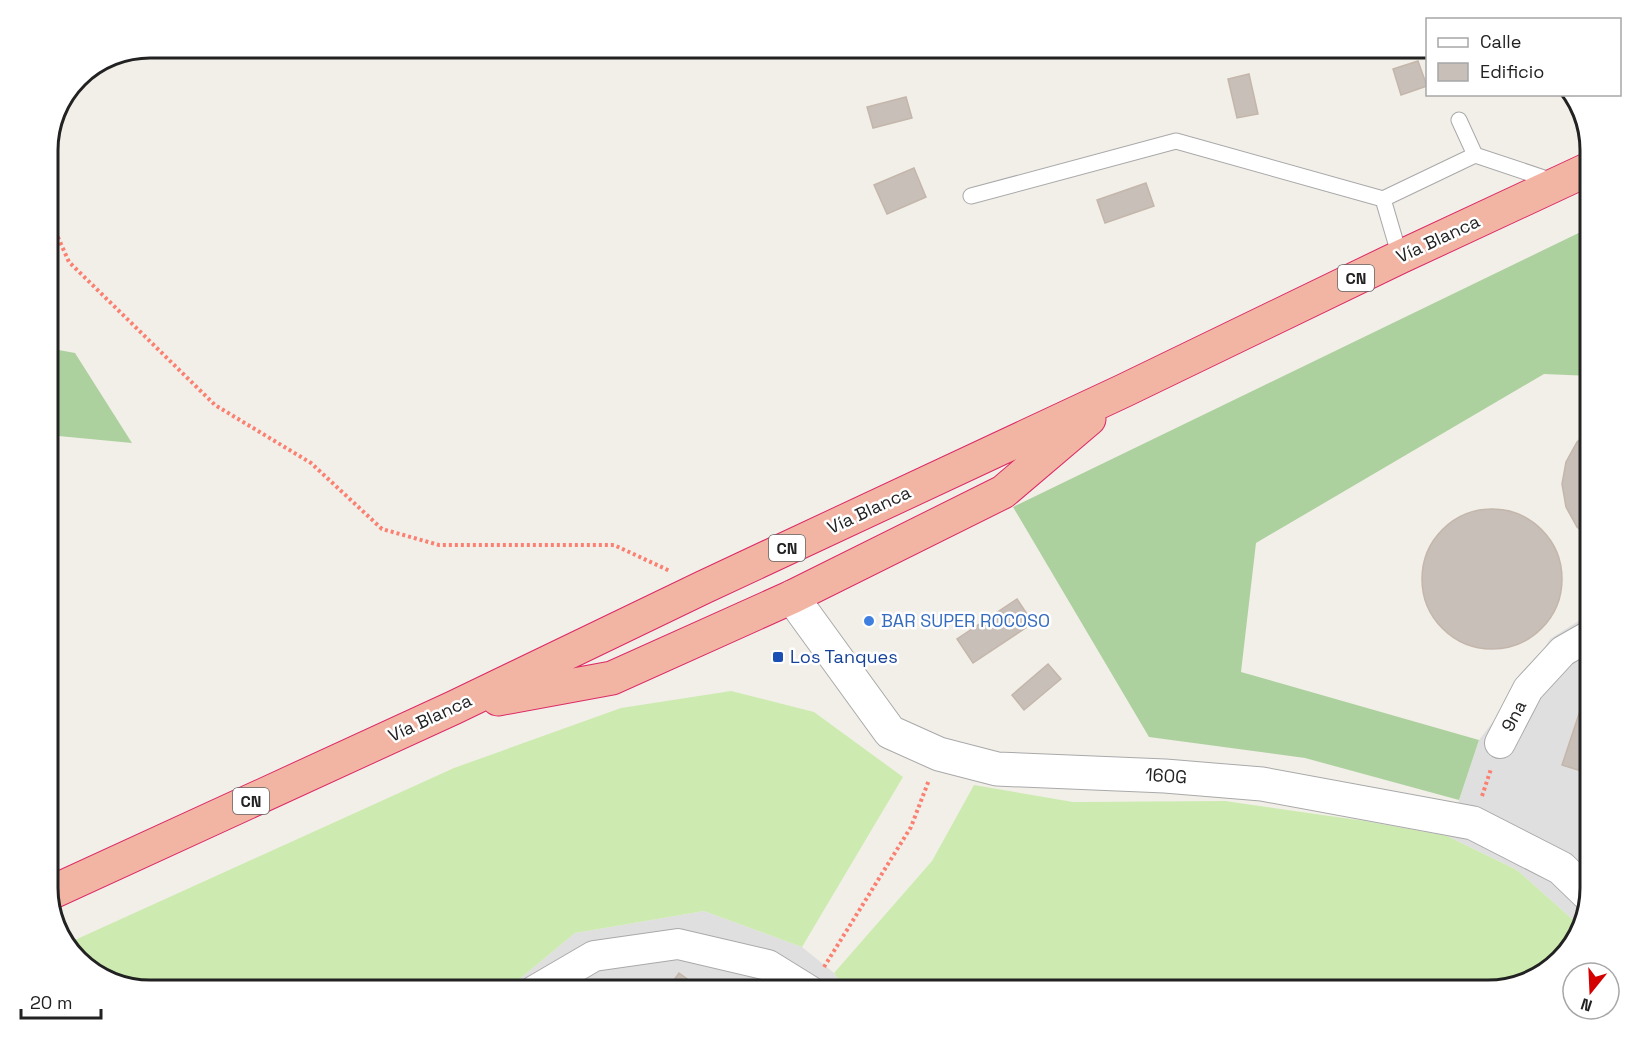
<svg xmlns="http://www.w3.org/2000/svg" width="1639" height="1039" viewBox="0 0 1639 1039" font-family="'Space Grotesk',sans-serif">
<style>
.residential{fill:#e0dfdf}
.grass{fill:#cdebb0}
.forest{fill:#add19e}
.building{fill:#c7bfb8;stroke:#c4b6ab;stroke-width:1.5}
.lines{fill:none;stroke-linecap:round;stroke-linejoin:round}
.service-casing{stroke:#a9a9a9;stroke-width:17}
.minor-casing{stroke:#a9a9a9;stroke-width:32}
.tertiary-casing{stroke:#a9a9a9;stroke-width:35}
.trunk-casing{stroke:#dc2a67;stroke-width:35}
.path{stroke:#fa8072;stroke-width:4;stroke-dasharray:3 3;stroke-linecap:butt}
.service{stroke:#fff;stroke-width:15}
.minor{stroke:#fff;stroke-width:30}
.tertiary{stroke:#fff;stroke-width:33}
.trunk{stroke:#f2b4a3;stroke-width:33}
.shop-dot{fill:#3f7fe0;stroke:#fff;stroke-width:2}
.transit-dot{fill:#1a4fb4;stroke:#fff;stroke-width:2}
.labels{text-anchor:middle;stroke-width:5;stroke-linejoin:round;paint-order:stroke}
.shield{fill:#fff;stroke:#646464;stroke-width:1.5}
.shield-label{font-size:16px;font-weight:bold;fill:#222}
.street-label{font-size:18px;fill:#222;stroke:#fff}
.shop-label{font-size:18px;fill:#366cbe;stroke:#fff;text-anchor:start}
.transit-label{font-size:18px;fill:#164399;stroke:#fff;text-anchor:start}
.rim{fill:none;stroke:#222;stroke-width:3}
</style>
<rect width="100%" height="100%" fill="#f2efe9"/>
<!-- residential -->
<path class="residential" d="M1591,613V889L1580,926L1517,870L1447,836L1479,740L1524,681L1550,639Z
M704,911L802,947L834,973L847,991H505L575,933Z"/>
<!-- grass -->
<path class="grass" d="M731,691L814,712L903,777L802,947L704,911L575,933L505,991H151L94,974L66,944L454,768L621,708Z
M974,785L1073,802L1225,801L1365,821L1447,836L1517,870L1580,926L1574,945L1539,977L1489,991H847L834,973L932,861Z"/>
<!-- forest -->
<path class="forest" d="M1591,227V376L1544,374L1256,543L1241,672L1479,740L1459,800L1305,758L1149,737L1013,507Z
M48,348L75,353L132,443L48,435Z"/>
<!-- building -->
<path class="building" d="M1418,61L1427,86L1401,95L1393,69Z
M1249,74L1258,114L1237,118L1228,79Z
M906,97L912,118L873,128L867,107Z
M914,168L926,197L887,214L874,185Z
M1146,183L1154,206L1105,223L1097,200Z
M1591,430V539L1577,527L1566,507L1562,484L1566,462L1577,442Z
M1422 579a70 70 0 1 1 140 0a70 70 0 1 1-140 0Z
M1017,599L1033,623L973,663L957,639Z
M1048,664L1061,679L1024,710L1012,695Z
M1582,705L1591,707V774L1562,765Z
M679,973L704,991H666Z"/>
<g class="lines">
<defs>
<path id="service" d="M1475,155L1556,182
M971,196L1176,141L1383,199L1400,257
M1383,199L1475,155L1459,120"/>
<path id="minor" d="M1500,743L1528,689L1563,651L1591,635
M534,991L594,956L678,944L768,965L810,991"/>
<path id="tertiary" d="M792,597L890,732L939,754L997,769L1165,776L1262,784L1473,823L1561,868L1589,895"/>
<path id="trunk" d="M498,699L612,678L792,597L1003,492L1089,419
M48,894L453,708L704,587L1123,391L1400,257L1591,168"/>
</defs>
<!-- service casing -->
<use href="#service" class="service-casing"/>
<!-- minor casing -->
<use href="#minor" class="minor-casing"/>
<!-- tertiary casing -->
<use href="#tertiary" class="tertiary-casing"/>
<!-- trunk casing -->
<use href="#trunk" class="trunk-casing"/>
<!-- path -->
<path class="path" d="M48,215L69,262L215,405L311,463L382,529L439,545H614L670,571
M1482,796L1491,769
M824,967L911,827L929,780"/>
<!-- service -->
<use href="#service" class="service"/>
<!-- minor -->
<use href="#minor" class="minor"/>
<!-- tertiary -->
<use href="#tertiary" class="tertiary"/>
<!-- trunk -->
<use href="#trunk" class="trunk"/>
</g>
<!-- markers -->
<circle class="shop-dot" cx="869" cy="621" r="6"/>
<rect class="transit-dot" x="772" y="651" width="12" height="12" rx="3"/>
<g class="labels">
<!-- shield labels -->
<g class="shield">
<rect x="1338" y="265" width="36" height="26" rx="4.5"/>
<rect x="769" y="535" width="36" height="26" rx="4.5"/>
<rect x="233" y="788" width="36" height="26" rx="4.5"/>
</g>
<g class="shield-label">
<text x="1356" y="284">CN</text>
<text x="787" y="554">CN</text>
<text x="251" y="807">CN</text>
</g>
<!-- street labels -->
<g class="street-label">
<text transform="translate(1438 239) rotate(-25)" y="6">Vía Blanca</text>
<text transform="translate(869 510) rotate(-25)" y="6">Vía Blanca</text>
<text transform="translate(1514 716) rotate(-62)" y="6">9na</text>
<text transform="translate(430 718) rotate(-25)" y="6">Vía Blanca</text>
<text transform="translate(1166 776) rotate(4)" y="6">160G</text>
</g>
<!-- shop labels -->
<g class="shop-label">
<text x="881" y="627">BAR SUPER ROCOSO</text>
</g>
<!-- transit labels -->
<g class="transit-label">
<text x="790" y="663">Los Tanques</text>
</g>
</g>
<!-- crop -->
<path d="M0 0H1639V1039H0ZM150 58H1488A92 92 0 0 1 1580 150V888A92 92 0 0 1 1488 980H150A92 92 0 0 1 58 888V150A92 92 0 0 1 150 58Z" fill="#fff" fill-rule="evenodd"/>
<path class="rim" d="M150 58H1488A92 92 0 0 1 1580 150V888A92 92 0 0 1 1488 980H150A92 92 0 0 1 58 888V150A92 92 0 0 1 150 58Z"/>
<!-- legend -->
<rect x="1426" y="18" width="195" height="78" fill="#ffffff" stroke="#a7a7a7" stroke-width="1.5"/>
<rect x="1438" y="38" width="30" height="9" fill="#ffffff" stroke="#a7a7a7" stroke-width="1.5"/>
<text x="1480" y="48" font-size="18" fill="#222222">Calle</text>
<rect x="1438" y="63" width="30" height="18" fill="#c7bfb8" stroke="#a7a7a7" stroke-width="1.5"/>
<text x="1480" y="78" font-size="18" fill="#222222">Edificio</text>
<!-- north arrow -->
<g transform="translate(1591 991) rotate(198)"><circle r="28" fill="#ffffff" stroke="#a7a7a7" stroke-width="1.5"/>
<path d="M0-4.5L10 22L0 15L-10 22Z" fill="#d40000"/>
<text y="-9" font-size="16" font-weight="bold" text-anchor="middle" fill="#222222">N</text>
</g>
<!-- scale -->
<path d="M21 1009v9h80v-9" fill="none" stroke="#222222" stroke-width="3"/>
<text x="30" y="1009" font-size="18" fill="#222222" stroke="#ffffff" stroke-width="4.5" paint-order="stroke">20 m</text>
</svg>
